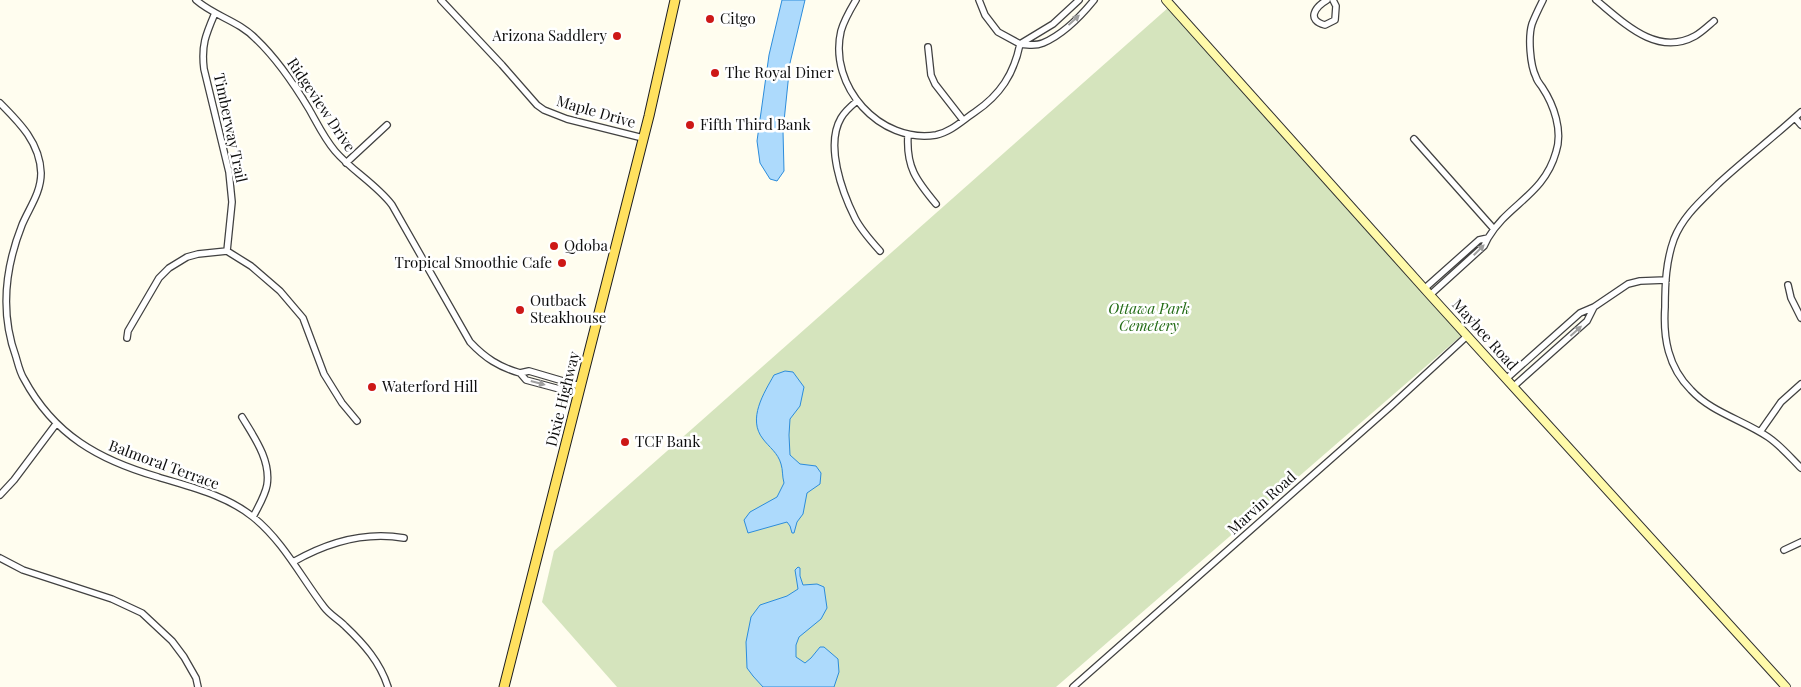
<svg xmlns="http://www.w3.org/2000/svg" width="1801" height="687" viewBox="0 0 1801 687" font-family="'Playfair Display',serif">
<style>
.cemetery{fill:#d5e4bd}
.water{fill:#addafc;stroke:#2c8cdb}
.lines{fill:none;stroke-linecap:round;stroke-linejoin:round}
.street-casing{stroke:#414141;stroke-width:8}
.secondary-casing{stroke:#303030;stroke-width:10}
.primary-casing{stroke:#1f1f1f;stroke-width:11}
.street{stroke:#fff;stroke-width:5.5}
.secondary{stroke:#fffaaa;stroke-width:8}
.primary{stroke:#ffe15f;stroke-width:9}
.oneway{fill:#9f9f9f}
.poi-dot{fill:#cd1817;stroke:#fff;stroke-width:2}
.labels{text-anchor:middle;stroke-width:5;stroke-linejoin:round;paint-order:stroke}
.poi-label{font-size:15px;fill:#0e0e0e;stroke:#fff;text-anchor:start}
.street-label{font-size:15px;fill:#0e0e0e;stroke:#fff}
.park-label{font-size:15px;font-style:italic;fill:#246d17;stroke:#fff}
</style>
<rect width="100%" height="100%" fill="#fffdef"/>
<!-- cemetery -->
<path class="cemetery" d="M1169,7L1462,335L1056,687H617L542,602L554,551Z"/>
<!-- water -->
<path class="water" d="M782,0H805L790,63L783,131L784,171L777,181L770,179L760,163L757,141L769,55Z
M785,371L793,372L804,387L800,406L790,419L789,435L790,455L800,464L816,466L821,473L820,484L807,493L803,514L797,522L794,533H792L790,526L787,522L748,533L744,520L750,512L777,497L784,483C782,476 783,470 781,464C778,453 769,447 763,439C747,419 764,393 774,375Z
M798,567L800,568V576L803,585L817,584L824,587L827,608L821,619L799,637L796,645V657L805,663L811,658L820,647H824L838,659L839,672L834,687H763L753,676L747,668L746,642L751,617L760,605L787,596L798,589L795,570Z"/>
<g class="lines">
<defs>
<path id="street" d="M196,0C214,16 239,21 256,39C277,59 294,84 309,109C317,123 324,138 335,151C352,171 376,184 392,205L470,342C485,358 499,367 520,373
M441,0L502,65L537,105L544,110L567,119L643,138
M856,0C850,10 844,20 841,31C828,86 880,144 936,135C951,132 963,120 975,112C1000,95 1014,74 1020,44L998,32L985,15L979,0
M1079,0L1053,24L1020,44C1028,45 1036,46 1043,43C1062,35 1081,16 1094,0
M1327,0C1315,7 1306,20 1325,25L1335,20L1336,6L1333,0
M1596,0C1624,23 1657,57 1695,36C1702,32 1708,26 1714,21
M215,13C206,34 201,45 204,69L229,172L232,202L227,251
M928,47L931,75L935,84L963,120
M857,101C851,106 845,111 841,118C825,145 842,192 855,218C861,230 871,241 880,251
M0,103C20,123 40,143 41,173C41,193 29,208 22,225C5,268 0,313 16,357C18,364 20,373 24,379C54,435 99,460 158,477C190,487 226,495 253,517C283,541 301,577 324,607C330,615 338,619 345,626C364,644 380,662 388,687
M1801,112C1774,137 1745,159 1718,184C1701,201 1683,216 1674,239C1666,261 1665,284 1665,307C1663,338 1668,367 1691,390C1711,412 1743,420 1768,437C1780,445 1790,457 1801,468
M1795,118L1801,125
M908,135C906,167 916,180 936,204
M1414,139L1493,228
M346,163L387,125
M1488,238C1508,204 1544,195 1556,152C1563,131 1554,105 1542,87C1540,84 1537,81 1536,77C1530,65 1528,37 1532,24C1535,16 1539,8 1543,0
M1788,285L1791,298L1801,318
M1424,289L1479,240L1488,238L1484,246L1430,295
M1594,307L1628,284L1640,281L1666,280
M127,338L128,331L159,278L169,268L187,257L198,254L227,251L251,266L280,291L303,318L324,374L342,403L357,421
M1506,379L1580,313L1594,307L1587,321L1513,387
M578,394L526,380L520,373L529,371L580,386
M242,417C254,437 271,460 267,485C265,496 258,507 253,517
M1760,432L1781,402L1801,384
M0,495L14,480L56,424
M1784,550L1801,542
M0,558L23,570L112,599L142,613L172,641L184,657L196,678L198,687
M293,562C328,542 364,531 404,538
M1073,687L1391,406L1467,336"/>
<path id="secondary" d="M1166,0L1430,295L1786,687"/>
<path id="primary" d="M504,687L649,116L675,0"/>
</defs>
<!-- street casing -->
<use href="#street" class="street-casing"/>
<!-- secondary casing -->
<use href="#secondary" class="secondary-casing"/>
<!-- primary casing -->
<use href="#primary" class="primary-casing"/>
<!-- street -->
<use href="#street" class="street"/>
<!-- secondary -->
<use href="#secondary" class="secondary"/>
<!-- primary -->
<use href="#primary" class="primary"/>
</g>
<!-- one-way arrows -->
<defs><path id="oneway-solid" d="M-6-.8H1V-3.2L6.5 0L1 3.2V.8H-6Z" transform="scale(1.25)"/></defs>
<g class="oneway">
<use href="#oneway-solid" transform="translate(1074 20) rotate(-43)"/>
<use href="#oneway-solid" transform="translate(1479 250) rotate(-45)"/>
<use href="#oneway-solid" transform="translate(1576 331) rotate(-42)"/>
<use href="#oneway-solid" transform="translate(538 383) rotate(15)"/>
</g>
<!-- markers -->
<g class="poi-dot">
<circle cx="710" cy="19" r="5"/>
<circle cx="617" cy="36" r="5"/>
<circle cx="715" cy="73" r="5"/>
<circle cx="690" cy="125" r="5"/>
<circle cx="554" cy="246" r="5"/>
<circle cx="562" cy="263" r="5"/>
<circle cx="520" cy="310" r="5"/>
<circle cx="372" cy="387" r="5"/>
<circle cx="625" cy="442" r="5"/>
</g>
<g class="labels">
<!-- poi labels -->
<g class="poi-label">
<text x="720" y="24">Citgo</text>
<text x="607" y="41" text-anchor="end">Arizona Saddlery</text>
<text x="725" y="78">The Royal Diner</text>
<text x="700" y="130">Fifth Third Bank</text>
<text x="564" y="251">Qdoba</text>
<text x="552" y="268" text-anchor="end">Tropical Smoothie Cafe</text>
<text x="530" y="306">Outback<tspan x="530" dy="17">Steakhouse</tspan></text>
<text x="382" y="392">Waterford Hill</text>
<text x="635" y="447">TCF Bank</text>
</g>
<!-- street labels -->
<g class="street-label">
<text transform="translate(321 105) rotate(56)" y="5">Ridgeview Drive</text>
<text transform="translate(596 112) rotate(16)" y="5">Maple Drive</text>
<text transform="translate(230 128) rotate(78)" y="5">Timberway Trail</text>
<text transform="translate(1485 335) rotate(48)" y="5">Maybee Road</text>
<text transform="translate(563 399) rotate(-76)" y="5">Dixie Highway</text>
<text transform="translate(164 465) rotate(20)" y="5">Balmoral Terrace</text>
<text transform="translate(1262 503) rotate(-42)" y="5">Marvin Road</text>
</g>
<!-- park labels -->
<g class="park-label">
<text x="1149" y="314">Ottawa Park<tspan x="1149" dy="17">Cemetery</tspan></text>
</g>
</g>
</svg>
